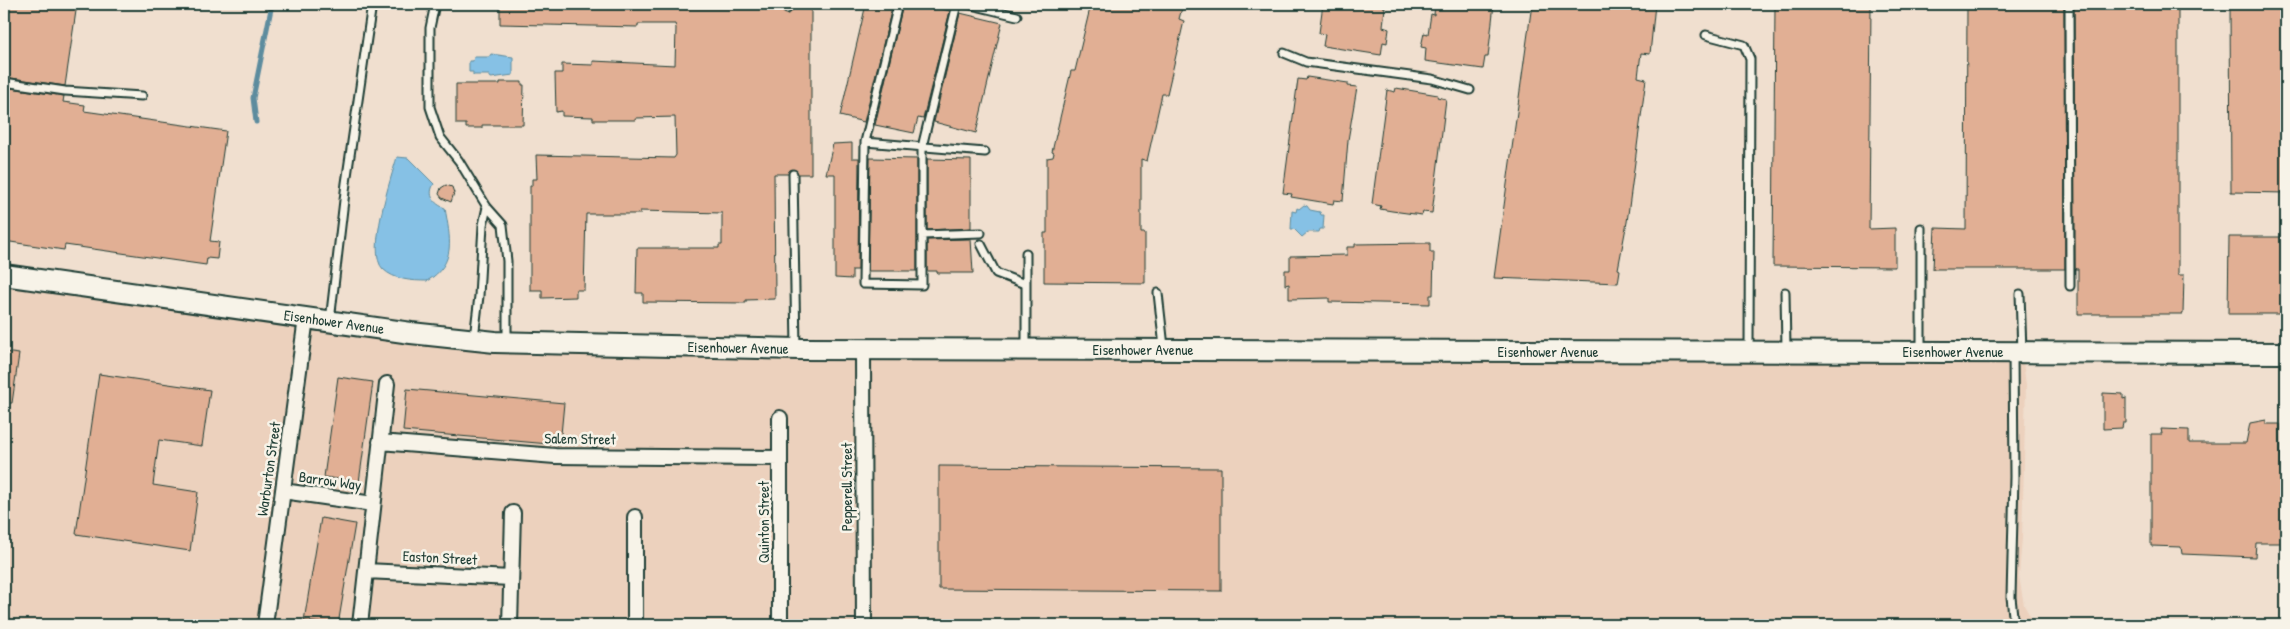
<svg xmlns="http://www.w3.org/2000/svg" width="2290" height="629" viewBox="0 0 2290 629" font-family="'Patrick Hand',sans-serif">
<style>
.built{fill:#ecd1bd}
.water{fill:#86c1e5;stroke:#5d8c9e}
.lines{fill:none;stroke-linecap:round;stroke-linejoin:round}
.stream{stroke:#5d8c9e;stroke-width:5}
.building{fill:#e1af94;stroke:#1f3d34}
.lane-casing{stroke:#1f3d34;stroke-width:11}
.street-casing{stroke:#1f3d34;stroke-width:18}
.secondary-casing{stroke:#1f3d34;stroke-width:24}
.lane{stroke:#f7f3e8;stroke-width:7}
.street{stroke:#f7f3e8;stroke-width:14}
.secondary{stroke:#f7f3e8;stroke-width:20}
.labels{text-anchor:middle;stroke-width:5;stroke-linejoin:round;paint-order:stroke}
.street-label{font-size:15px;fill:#1f3d34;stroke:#f7f3e8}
</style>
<rect width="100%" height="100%" fill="#f0dfcf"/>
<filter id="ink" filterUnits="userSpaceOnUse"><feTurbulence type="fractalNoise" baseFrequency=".02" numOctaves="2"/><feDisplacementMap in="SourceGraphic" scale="10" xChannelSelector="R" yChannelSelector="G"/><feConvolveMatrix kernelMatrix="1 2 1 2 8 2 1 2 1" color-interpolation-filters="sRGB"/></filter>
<g filter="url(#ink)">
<!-- built -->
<path class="built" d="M4,275L507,342L2022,353L2026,385L2022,538L2019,576L2024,605L2035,625H4Z"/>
<!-- water -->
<path class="water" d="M491,54L513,57V75L491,78L489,75H473V72H469V61H473L474,57H489Z
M397,157L408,158L434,184C427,195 434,204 445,208C450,238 457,263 427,281C412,281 394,280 383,269C366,253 391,178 397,157Z
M1304,205L1307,206L1310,210L1320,212L1321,215H1324L1323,229H1320L1319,232H1308L1302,237L1294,229H1291L1292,211L1296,212L1297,208L1299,209Z"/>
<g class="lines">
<!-- stream -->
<path class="stream" d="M256,122L253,98L272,4"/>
</g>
<!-- building -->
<path class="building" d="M4,4H77L65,86L4,77Z
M500,4H732V8L781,9L787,14L794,9V4H811V174H798L793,169L788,174H774L775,299L746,300V303L643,302V293H636L637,248H719V245H722V213L640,211V214H586L584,290H576V297L542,298V290H530V186H532V179H537L536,155L674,158L676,155L675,117L636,118V120H593V117L562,116V111L556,112L555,73H562V64L593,65V61L675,65L676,28L675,24H638V27L500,24Z
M866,4H893L864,122L840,116Z
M903,4H923L950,11L923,119L918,118L914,133L875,125Z
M1091,4H1183L1179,19L1184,21L1167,94H1162L1147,161L1141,159V233H1145V283L1044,282V233H1047V158L1053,157L1054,153L1052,152L1071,71H1075Z
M1323,4H1383V7H1385L1383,27L1389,29L1387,43L1383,42L1381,55L1323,46L1325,34L1319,33Z
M1435,4H1494L1488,57H1485L1483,69L1425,61L1426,48L1421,47L1424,33L1428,34L1431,14L1434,15Z
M1532,4H1655L1650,54L1641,53L1638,77L1646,79L1627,222L1618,269L1620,270L1618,283L1494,278Z
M1775,4H1871L1869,229L1895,228V267L1773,266Z
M1967,4H2064L2065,269H1933L1935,228L1966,229Z
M2074,4H2178V275H2184L2183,314H2078V269H2075Z
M2230,4H2286V193L2231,192Z
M960,13L1002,23L976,133L934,122Z
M1307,77L1348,83V86L1357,87L1348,140L1343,201L1334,200L1333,204L1291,197L1292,194L1283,193L1298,79L1306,80Z
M500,82H522V85H524L523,125H482V128H466V124H456V84H500Z
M4,87L64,96L63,102L85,105L84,111L226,131L210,241L219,242L217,259L207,258L206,265L65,245L64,250L4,241Z
M1396,88L1438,95L1437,97L1446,99L1432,213L1423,212L1422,215L1392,211L1380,209L1381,206L1372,204L1387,90L1395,92Z
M852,143V158H859L858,270H852V279L835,278V174H826L833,144Z
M870,158L917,159V271H868Z
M927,159L971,160V228L927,230Z
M446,185L452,187L454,193L451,202L442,198L439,194L441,188Z
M2229,237H2286V314H2228Z
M971,239L973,273H937V271H927V240Z
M1430,243V252H1434L1433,295H1430V304L1329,302V298L1289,299V284L1285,285V270H1290V256L1347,255V247H1355V244Z
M4,352L19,354L12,403H4Z
M99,374L210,390L202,446L159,440L153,485L198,492L190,551L76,534Z
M338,377L373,382L359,482L324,477Z
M407,389L564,403L560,445L403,431Z
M2103,393L2123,394V399L2126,398V423H2123L2122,428L2103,429Z
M2266,420V424H2280L2282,543H2256L2255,557L2182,554L2181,547L2151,546V434H2162L2161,429L2189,430V443H2246L2250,423Z
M939,466L1221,468V591L939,589Z
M321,518L355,524L338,625L304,621Z"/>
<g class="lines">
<defs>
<path id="lane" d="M435,4L430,28V107L440,137L459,161L487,207L503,225L507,261V340
M785,4L787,9
M898,4L865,142L863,284L922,285V147L957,4
M967,4L1017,16
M2069,4L2070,286
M1706,35L1744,45L1750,59L1749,349
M1284,53L1306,62L1432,79L1470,90
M4,82L65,91L142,96
M865,142L985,152
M793,174L796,348
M1921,228V349
M922,235L981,233
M981,244L996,273L1025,284
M1785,292L1786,349
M1158,293L1164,347
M2020,294L2022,351
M330,321L346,183L372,4
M474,338L479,296L483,225L487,207
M1026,347V253
M2013,353L2014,477L2011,597L2014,625"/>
<path id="street" d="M863,349L864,625
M780,418V625
M380,442L555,456L780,458
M283,491L373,504
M366,571L511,578
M265,625L306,318
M360,625L387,384
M510,625L513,513
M635,625V517"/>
<path id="secondary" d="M4,275L411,333L495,342L798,349L2286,353"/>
</defs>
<!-- lane casing -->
<use href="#lane" class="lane-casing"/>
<!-- street casing -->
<use href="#street" class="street-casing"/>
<!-- secondary casing -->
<use href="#secondary" class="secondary-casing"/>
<!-- lane -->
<use href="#lane" class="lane"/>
<!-- street -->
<use href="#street" class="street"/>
<!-- secondary -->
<use href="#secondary" class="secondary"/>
</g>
</g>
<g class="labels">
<!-- street labels -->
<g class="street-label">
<text transform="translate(334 322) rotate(8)" y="5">Eisenhower Avenue</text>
<text transform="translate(738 348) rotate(1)" y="5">Eisenhower Avenue</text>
<text x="1143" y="355">Eisenhower Avenue</text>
<text x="1548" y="357">Eisenhower Avenue</text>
<text x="1953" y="357">Eisenhower Avenue</text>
<text transform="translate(580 439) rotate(1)" y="5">Salem Street</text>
<text transform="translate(269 469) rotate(-82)" y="5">Warburton Street</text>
<text transform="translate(330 481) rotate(8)" y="5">Barrow Way</text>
<text transform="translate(847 487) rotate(-90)" y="5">Pepperell Street</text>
<text transform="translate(764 522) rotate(-90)" y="5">Quinton Street</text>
<text transform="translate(440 558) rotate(3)" y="5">Easton Street</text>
</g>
</g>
<!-- margin -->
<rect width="2290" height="629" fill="none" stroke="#f7f3e8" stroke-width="20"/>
<rect x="10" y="10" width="2270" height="609" fill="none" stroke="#1f3d34" stroke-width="2" filter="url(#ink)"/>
</svg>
